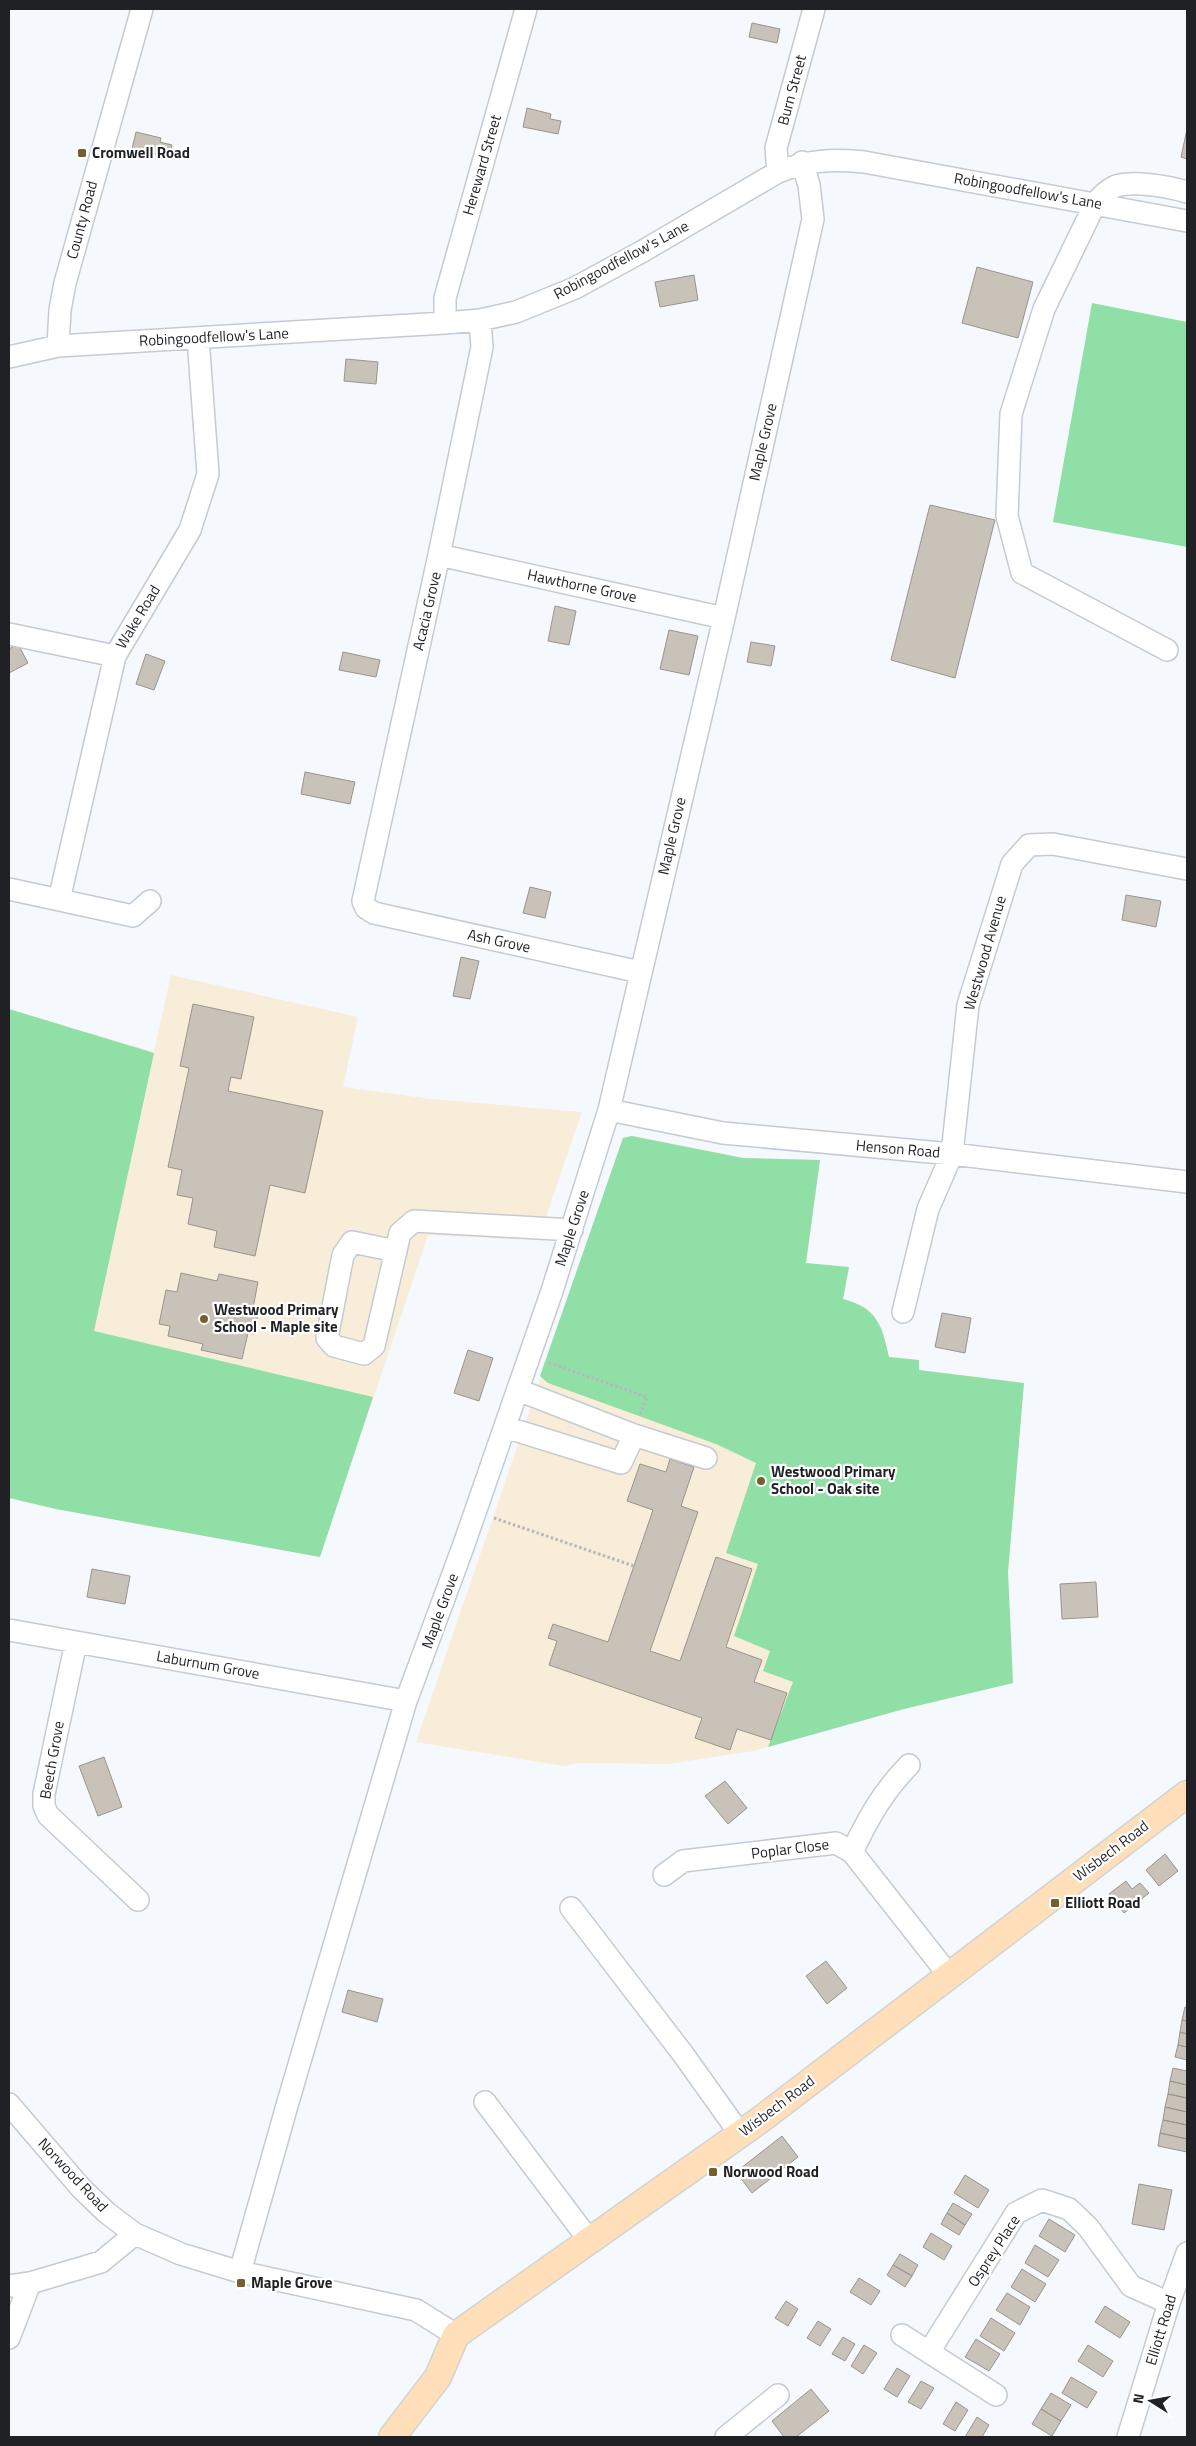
<svg xmlns="http://www.w3.org/2000/svg" width="1196" height="2446" viewBox="0 0 1196 2446" font-family="'Titillium Web',sans-serif">
<style>
.education{fill:#f8edd8}
.green{fill:#90dfa7}
.building{fill:#c8c2b9;stroke:#9a948d}
.lines{fill:none;stroke-linecap:round;stroke-linejoin:round}
.minor-casing{stroke:#c5cbd3;stroke-width:24}
.major-casing{stroke:#d2d3d3;stroke-width:29}
.path{stroke:#b5b7bc;stroke-width:3;stroke-dasharray:2.5 2.5;stroke-linecap:butt}
.minor{stroke:#fff;stroke-width:21}
.major{stroke:#ffdfb9;stroke-width:26}
.poi-dot{fill:#755f2f;stroke:#fff;stroke-width:2}
.labels{text-anchor:middle;stroke-width:4.5;stroke-linejoin:round;paint-order:stroke}
.street-label{font-size:15px;fill:#1f2124;stroke:#fff}
.poi-label{font-size:15px;font-weight:bold;fill:#1f2124;stroke:#fff;text-anchor:start}
</style>
<rect width="100%" height="100%" fill="#f5f8fd"/>
<!-- education -->
<path class="education" d="M171,975L358,1017L343,1087L431,1099L582,1112L538,1240L428,1235L320,1557L56,1509L9,1498L90,1033L154,1052Z
M632,1136L743,1158L820,1160L806,1263L849,1267L843,1299L865,1307L874,1316L882,1329L889,1357L919,1360V1370L1024,1383L1008,1572L1013,1683L904,1709L753,1751L668,1764L579,1763L563,1766L416,1742L623,1138Z"/>
<!-- green -->
<path class="green" d="M1092,303L1187,322V547L1053,522Z
M9,1009L154,1053L94,1331L373,1397L320,1557L56,1509L9,1498Z
M632,1136L743,1158L820,1160L806,1263L849,1267L843,1299C877,1308 882,1325 889,1357L919,1360V1370L1024,1383L1008,1572L1013,1683L904,1709L768,1747L793,1682L763,1671L770,1651L734,1636L758,1564L726,1553L756,1463L716,1444L548,1383L540,1376L623,1138Z"/>
<!-- building -->
<path class="building" d="M752,23L780,29L777,43L749,37Z
M527,108L551,114L550,119L561,121L558,134L523,127Z
M1187,129V159L1181,157Z
M136,132L161,138L160,142L172,145L169,158L132,149Z
M977,267L1033,282L1018,338L962,323Z
M694,275L698,300L660,307L655,282Z
M346,359L378,362L376,384L344,381Z
M930,505L995,520L955,678L891,660Z
M555,606L576,611L569,645L548,641Z
M669,630L698,636L689,675L660,669Z
M751,642L775,646L771,666L747,662Z
M18,644L28,663L9,673V649Z
M343,652L380,660L376,677L339,670Z
M146,654L165,661L154,690L136,684Z
M305,772L355,782L350,804L301,794Z
M530,887L551,892L545,918L523,913Z
M1126,895L1161,901L1156,927L1122,920Z
M461,957L479,961L470,999L453,996Z
M193,1004L254,1017L241,1079L231,1077L228,1091L323,1111L305,1193L270,1185L255,1256L214,1247L217,1231L188,1224L193,1198L177,1195L182,1170L168,1167L189,1068L180,1066Z
M181,1273L217,1281L219,1274L258,1282L253,1308L259,1309L254,1334L248,1333L242,1359L201,1350L203,1344L168,1336L170,1326L159,1324L166,1290L177,1292Z
M942,1313L971,1318L965,1353L935,1347Z
M468,1350L493,1358L479,1401L454,1393Z
M670,1459L694,1467L681,1506L698,1512L650,1651L680,1661L716,1557L752,1569L726,1647L762,1660L754,1682L787,1693L771,1740L737,1729L730,1750L695,1738L702,1718L549,1665L557,1641L548,1638L553,1624L608,1642L653,1510L627,1501L633,1484L640,1464L666,1472Z
M92,1569L130,1576L125,1604L87,1597Z
M1096,1582L1098,1617L1062,1619L1060,1584Z
M104,1757L122,1807L98,1816L79,1766Z
M725,1781L747,1808L728,1824L705,1796Z
M1165,1854L1178,1871L1159,1886L1146,1870Z
M1126,1881L1132,1889L1140,1883L1149,1893L1124,1913L1109,1894Z
M826,1961L847,1988L827,2004L806,1976Z
M348,1990L383,1999L377,2022L342,2012Z
M1185,2007L1187,2008V2021L1182,2020Z
M1182,2020L1187,2021V2034L1180,2032Z
M1180,2032L1187,2034V2047L1178,2045Z
M1178,2045L1187,2047V2060L1175,2057Z
M1173,2068L1187,2071V2085L1170,2081Z
M1170,2081L1187,2085V2098L1168,2094Z
M1168,2094L1187,2098V2112L1165,2107Z
M1165,2107L1187,2112V2125L1163,2120Z
M1163,2120L1187,2125V2139L1160,2133Z
M1160,2133L1187,2139V2152L1158,2146Z
M782,2136L798,2157L752,2193L736,2172Z
M965,2175L989,2190L978,2208L954,2193Z
M1139,2184L1172,2190L1164,2230L1132,2224Z
M953,2203L972,2214L965,2225L947,2213Z
M947,2213L965,2225L959,2235L941,2224Z
M1049,2219L1075,2235L1065,2252L1039,2236Z
M931,2233L952,2246L944,2260L923,2247Z
M1035,2245L1059,2260L1048,2277L1025,2263Z
M900,2254L918,2265L912,2276L893,2265Z
M893,2265L912,2276L905,2287L887,2275Z
M1022,2269L1046,2284L1035,2302L1011,2287Z
M859,2278L880,2291L871,2305L850,2292Z
M1007,2293L1030,2307L1020,2325L996,2310Z
M786,2301L798,2309L788,2326L775,2318Z
M1105,2306L1130,2322L1120,2338L1095,2322Z
M991,2318L1015,2333L1004,2351L980,2336Z
M818,2321L831,2329L820,2346L807,2338Z
M843,2337L855,2344L845,2361L832,2354Z
M976,2339L1000,2354L989,2371L965,2357Z
M864,2345L877,2353L863,2374L851,2366Z
M1088,2345L1113,2361L1103,2377L1078,2361Z
M897,2368L910,2376L897,2397L884,2389Z
M1071,2377L1097,2392L1087,2408L1062,2393Z
M921,2381L934,2388L921,2409L908,2402Z
M811,2389L829,2411L796,2437H784L772,2421Z
M1051,2393L1071,2405L1061,2421L1041,2409Z
M956,2402L968,2410L955,2431L943,2424Z
M1041,2409L1061,2421L1052,2436L1032,2424Z
M977,2417L989,2425L982,2437H965Z"/>
<g class="lines">
<defs>
<path id="minor" d="M778,172L776,148L814,9
M480,320L482,347L439,555L363,901L366,908L374,913L640,972
M445,323V298L526,9
M58,346L60,310L65,283L142,9
M9,357L58,346L445,323L480,320L516,312L575,288L643,251L778,172C809,160 831,159 864,162L1187,221
M439,555L724,618
M9,634L115,656
M1167,650L1022,573L1007,516L1011,414L1044,309L1095,204C1101,196 1107,190 1116,186C1133,180 1170,187 1187,192
M9,889L133,916L150,901
M59,900L115,656L190,530L208,474L198,338
M609,1110L723,1133L952,1154L1187,1182
M396,1251L352,1242L343,1255L327,1338L334,1346L364,1354L374,1346L400,1233L414,1221L572,1230
M903,1312L928,1209L952,1154L968,1005L1012,864L1029,845L1053,844L1187,869
M518,1390L634,1435L706,1458
M505,1427L621,1463L634,1435
M9,1630L406,1701
M76,1642L44,1794V1806L48,1815L138,1900
M852,1852C869,1817 882,1793 909,1765
M664,1875L683,1861L836,1843L852,1852L948,1974
M571,1908L683,2054L740,2134
M485,2102L589,2240
M9,2104L81,2188L107,2213L135,2234L181,2254L240,2272L416,2310L456,2335
M240,2272L288,2102L406,1701L463,1547L552,1291L609,1110L724,618L813,219L809,185L802,162
M9,2286L30,2283
M902,2335L996,2395
M9,2338L30,2283L101,2262L135,2234
M929,2352L1016,2213L1042,2200L1069,2209L1088,2227L1131,2286L1169,2303
M726,2437L778,2395
M1128,2437L1169,2303L1187,2253"/>
<path id="major" d="M392,2437L438,2377L456,2335L760,2120L1187,1794"/>
</defs>
<!-- minor casing -->
<use href="#minor" class="minor-casing"/>
<!-- major casing -->
<use href="#major" class="major-casing"/>
<!-- path -->
<path class="path" d="M549,1363L647,1397L640,1415
M494,1518L634,1566"/>
<!-- minor -->
<use href="#minor" class="minor"/>
<!-- major -->
<use href="#major" class="major"/>
</g>
<!-- markers -->
<g class="poi-dot">
<rect x="77" y="148" width="10" height="10" rx="2.5"/>
<circle cx="204" cy="1319" r="5"/>
<circle cx="761" cy="1481" r="5"/>
<rect x="1050" y="1898" width="10" height="10" rx="2.5"/>
<rect x="708" y="2167" width="10" height="10" rx="2.5"/>
<rect x="236" y="2278" width="10" height="10" rx="2.5"/>
</g>
<g class="labels">
<!-- street labels -->
<g class="street-label">
<text transform="translate(792 90) rotate(-75)" y="5">Burn Street</text>
<text transform="translate(482 165) rotate(-74)" y="5">Hereward Street</text>
<text transform="translate(1028 191) rotate(10)" y="5">Robingoodfellow's Lane</text>
<text transform="translate(82 220) rotate(-75)" y="5">County Road</text>
<text transform="translate(621 260) rotate(-28)" y="5">Robingoodfellow's Lane</text>
<text transform="translate(214 337) rotate(-3)" y="5">Robingoodfellow's Lane</text>
<text transform="translate(763 442) rotate(-77)" y="5">Maple Grove</text>
<text transform="translate(582 586) rotate(12)" y="5">Hawthorne Grove</text>
<text transform="translate(427 611) rotate(-77)" y="5">Acacia Grove</text>
<text transform="translate(138 617) rotate(-59)" y="5">Wake Road</text>
<text transform="translate(672 836) rotate(-77)" y="5">Maple Grove</text>
<text transform="translate(499 941) rotate(12)" y="5">Ash Grove</text>
<text transform="translate(985 953) rotate(-74)" y="5">Westwood Avenue</text>
<text transform="translate(898 1149) rotate(5)" y="5">Henson Road</text>
<text transform="translate(572 1228) rotate(-72)" y="5">Maple Grove</text>
<text transform="translate(440 1611) rotate(-70)" y="5">Maple Grove</text>
<text transform="translate(208 1665) rotate(10)" y="5">Laburnum Grove</text>
<text transform="translate(52 1760) rotate(-80)" y="5">Beech Grove</text>
<text transform="translate(790 1849) rotate(-7)" y="5">Poplar Close</text>
<text transform="translate(1111 1851) rotate(-37)" y="5">Wisbech Road</text>
<text transform="translate(777 2106) rotate(-37)" y="5">Wisbech Road</text>
<text transform="translate(73 2175) rotate(47)" y="5">Norwood Road</text>
<text transform="translate(994 2251) rotate(-57)" y="5">Osprey Place</text>
<text transform="translate(1161 2330) rotate(-73)" y="5">Elliott Road</text>
</g>
<!-- poi labels -->
<g class="poi-label">
<text x="92" y="158">Cromwell Road</text>
<text x="214" y="1315">Westwood Primary<tspan x="214" dy="17">School - Maple site</tspan></text>
<text x="771" y="1477">Westwood Primary<tspan x="771" dy="17">School - Oak site</tspan></text>
<text x="1065" y="1908">Elliott Road</text>
<text x="723" y="2177">Norwood Road</text>
<text x="251" y="2288">Maple Grove</text>
</g>
</g>
<!-- border -->
<rect width="1196" height="2446" fill="none" stroke="#1f2124" stroke-width="20"/>
<!-- north arrow -->
<g transform="translate(1151 2401) rotate(281)" stroke="#ffffff" stroke-width="4" paint-order="stroke">
<path d="M0-4L9 19L0 12L-9 19Z" fill="#1f2124"/>
<text y="-8" font-size="14" font-weight="bold" text-anchor="middle" fill="#1f2124">N</text>
</g>
</svg>
